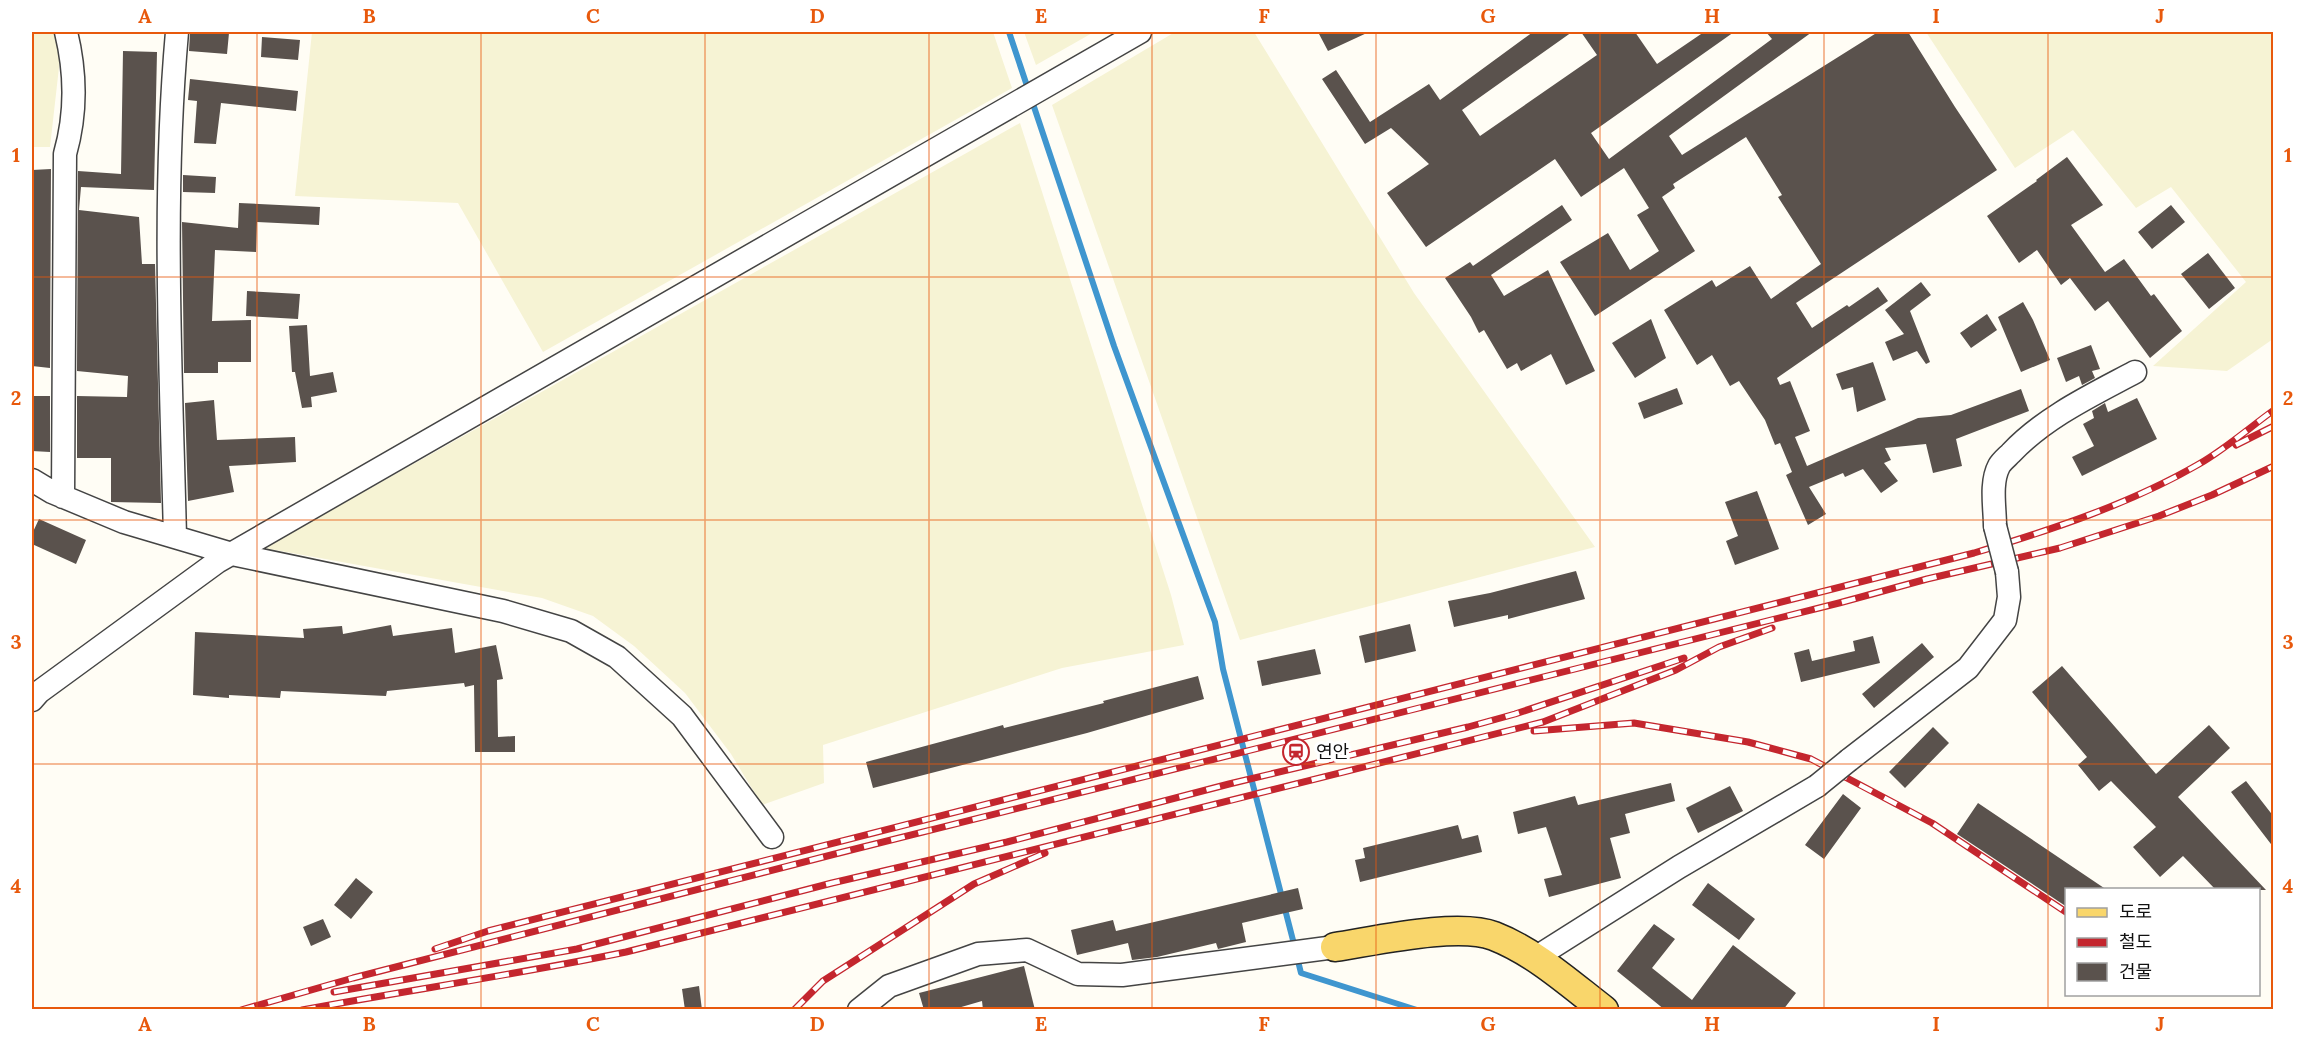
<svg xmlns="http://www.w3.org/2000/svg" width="2305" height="1041" viewBox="0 0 2305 1041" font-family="Lora,'Noto Sans KR',serif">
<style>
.farmland{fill:#f6f3d4}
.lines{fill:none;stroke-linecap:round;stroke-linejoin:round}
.stream{stroke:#3f96cf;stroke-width:6}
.building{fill:#5a524d}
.minor-casing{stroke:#444;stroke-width:25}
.major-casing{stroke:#222;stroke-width:31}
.minor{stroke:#fff;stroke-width:22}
.major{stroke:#f9d66b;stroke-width:28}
.rail-casing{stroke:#c4262e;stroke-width:7}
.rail{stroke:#fff;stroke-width:4.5;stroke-dasharray:14;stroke-linecap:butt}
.minor-bridge-casing{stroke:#444;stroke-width:25;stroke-linecap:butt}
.minor-bridge{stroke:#fff;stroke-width:22}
.grid{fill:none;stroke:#e8590c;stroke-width:1.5;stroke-opacity:0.55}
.labels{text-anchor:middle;stroke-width:6;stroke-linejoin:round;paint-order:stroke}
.poi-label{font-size:18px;fill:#111;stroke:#fff;text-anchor:start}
.neatline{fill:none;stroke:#e8590c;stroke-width:2}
.grid-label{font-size:20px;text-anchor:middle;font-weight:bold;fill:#e8590c}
</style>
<rect width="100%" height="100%" fill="#fffdf5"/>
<!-- farmland -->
<path class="farmland" d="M32,32H63L50,147H32Z
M312,32H993L1012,88L543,352L458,203L295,196Z
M1024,32H1094L1036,65Z
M1175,32H1254L1414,293L1595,547L1240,640L1052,105Z
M1926,32H2273V339L2227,371L2153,366L2246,282L2171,187L2136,208L2073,130L2015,168Z
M1020,123L1171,595L1184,645L1062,668L823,745L824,783L762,805L731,754L685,693L634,646L593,616L542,598L264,548Z"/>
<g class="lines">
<!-- stream -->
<path class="stream" d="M1009,32L1114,346L1215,622L1223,669L1295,948
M1297,957L1301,973L1417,1010"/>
</g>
<!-- building -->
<path class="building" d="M190,32L229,33L227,54L189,51Z
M1318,32H1369L1328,51Z
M1533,32H1572L1462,110L1480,136L1597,55L1581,32H1635L1657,64L1704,32H1734L1591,133L1609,159L1772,39L1766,32H1812L1669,136L1682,155L1878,32H1908L1955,107L1997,170L1796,303L1812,328L1847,305L1849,307L1878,287L1888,301L1777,378L1780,385L1790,381L1810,431L1795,437L1807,466L1918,418L1951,415L2021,389L2029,411L1956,439L1962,466L1933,473L1926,444L1885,448L1891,460L1884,463L1898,481L1881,493L1863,469L1845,477L1843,473L1809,487L1826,514L1808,525L1786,475L1792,472L1780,443L1775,445L1765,420L1739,381L1730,386L1712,355L1697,365L1664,310L1712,280L1716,287L1750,266L1771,299L1821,264L1778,197L1782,195L1746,137L1673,184L1675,188L1662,197L1695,251L1595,316L1560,262L1608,233L1630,270L1659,251L1637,215L1649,208L1624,168L1581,197L1555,159L1426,247L1387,193L1429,164L1391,128L1365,144L1322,79L1336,70L1370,122L1429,84L1440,100Z
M262,37L300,40L298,60L261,57Z
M123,51L157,52L154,190L81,187L79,210L139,217L142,264H155L161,503L111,502V458H77V396L127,397L128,376L77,371L78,171L121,174Z
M190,79L298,91L296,111L221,103L216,144L194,143L197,101L188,100Z
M2067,157L2103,205L2071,225L2105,272L2124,259L2151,296L2154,294L2182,331L2150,358L2108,301L2095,311L2070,278L2061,285L2037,250L2019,263L1987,216L2037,181L2036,180Z
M51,169L50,368L32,366V170Z
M183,175L216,177L215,193L183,192Z
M239,203L320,207L319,225L257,222L256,252L215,250L212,321L251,320V362H218V373H184L182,222L238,228Z
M1562,205L1572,220L1491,275L1504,296L1548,270L1595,371L1566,385L1551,354L1521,371L1517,363L1507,369L1484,330L1479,333L1471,317L1445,278L1470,262L1473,266Z
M2171,205L2185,222L2152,249L2138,232Z
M2208,253L2235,288L2209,309L2181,274Z
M1921,282L1931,295L1910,311L1930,362L1926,364L1917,351L1893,361L1885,342L1904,334L1885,310Z
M247,291L300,294L298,319L246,316Z
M2023,302L2033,320L2050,360L2021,372L1998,317Z
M1987,314L1997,330L1971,348L1960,333Z
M1651,319L1666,358L1635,378L1612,343Z
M307,325L310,376L333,372L337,392L311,397L312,407L302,408L295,372H292L289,326Z
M2091,345L2100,369L2092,371L2095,378L2082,385L2079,376L2066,382L2057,358Z
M1873,362L1886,400L1857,412L1853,387L1842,390L1836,374Z
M1677,388L1683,404L1644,419L1638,403Z
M32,396H50V452L32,451Z
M2137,398L2157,439L2082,476L2072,457L2094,446L2083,424L2094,418L2092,411L2105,403L2108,412Z
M214,400L217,440L295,437L296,462L229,466L234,492L188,501L185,403Z
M1757,491L1779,549L1735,565L1726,541L1738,536L1725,502Z
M39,519L86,540L76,564L32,544V534Z
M1576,571L1585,599L1508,619V615L1454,627L1448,601L1490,593Z
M1410,624L1416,651L1365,663L1359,636Z
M391,625L393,636L452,628L455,653L496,645L503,679L497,680L498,737L515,736V752H475L474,685L465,687L464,683L387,691L386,696L281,691L280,698L229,695V698L193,695L195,632L304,638L303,629L342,626L343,634Z
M1873,636L1880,663L1801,682L1794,653L1809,649L1812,661L1855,651L1853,641Z
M1922,643L1934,657L1874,708L1862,694Z
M1315,649L1321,674L1262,686L1257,661Z
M2062,666L2156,774L2209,725L2230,748L2178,797L2266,890H2216L2183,856L2160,877L2133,847L2156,827L2111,781L2099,791L2078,765L2087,757L2032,692Z
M1198,676L1204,699L1087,733L873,788L866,762L1003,725L1004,728L1104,703L1103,701Z
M1933,727L1949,743L1905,788L1889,772Z
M2246,781L2274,817V848L2231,792Z
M1671,783L1675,801L1625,814L1630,833L1610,838L1621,878L1549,897L1544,879L1562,875L1546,827L1518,834L1513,812L1575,796L1578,805Z
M1730,786L1743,811L1698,833L1686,808Z
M1843,794L1861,808L1824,859L1805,845Z
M1978,803L2107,890H2067V907L1957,834Z
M1458,825L1462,839L1478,835L1482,852L1360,882L1355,860L1365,858L1363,848Z
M356,878L373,892L351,919L334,905Z
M1708,883L1755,919L1739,940L1692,905Z
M1298,888L1303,909L1242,923L1246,942L1218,949L1216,943L1157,957L1132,960L1128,943L1077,955L1071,930L1113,920L1116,931Z
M323,919L331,937L311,946L303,927Z
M1654,924L1675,939L1652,968L1692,1000L1733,945L1796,993L1783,1010H1665L1617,971Z
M1024,966L1035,1010H983L982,1001L951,1010H924L919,993Z
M699,986L702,1010H685L682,989Z"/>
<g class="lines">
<defs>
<path id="minor" d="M32,480L52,492L124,522L232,554L503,611L571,631L617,657L682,716L772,837
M63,497L65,154C77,112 76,73 66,32
M1995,526C1995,508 1990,483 1999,466C2001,462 2007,457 2011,453C2045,417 2092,395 2135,372
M175,537C171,369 162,200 177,32
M32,700L39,692L217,562L1140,32
M1849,760L1968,668L2005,620L2009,597L2007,572
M1535,958L1679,867L1817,786
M859,1010L889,986L978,954L1027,950L1078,974L1122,975L1335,947"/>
<path id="major" d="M1335,947C1375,941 1458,922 1494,936C1535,952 1570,984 1604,1010"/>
</defs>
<!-- minor casing -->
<use href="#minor" class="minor-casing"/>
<!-- major casing -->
<use href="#major" class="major-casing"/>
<!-- minor -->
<use href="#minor" class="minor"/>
<!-- major -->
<use href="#major" class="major"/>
<defs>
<path id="rail" d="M2236,445L2274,426
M1534,731L1634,723L1748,742L1811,759L1932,823L2066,912
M435,949L488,931L1974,553C2051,530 2130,504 2199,464C2225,449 2249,428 2274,410
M334,992L577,949L832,883L1007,842L1229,784L1468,727L1515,714L1684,658
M241,1010L353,978L835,854L1839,603L1927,579L2060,548L2159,516L2212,495L2274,466
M302,1010C410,990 519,974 626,952L1543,722L1676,670L1719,647L1772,628
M794,1010L823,981L974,884L1045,853"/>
</defs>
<!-- rail casing -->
<use href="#rail" class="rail-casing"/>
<!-- rail -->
<use href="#rail" class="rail"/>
<defs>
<path id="minor-bridge" d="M1995,526L2007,572
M1817,786L1849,760"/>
</defs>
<!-- minor-bridge casing -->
<use href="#minor-bridge" class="minor-bridge-casing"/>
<!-- minor-bridge -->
<use href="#minor-bridge" class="minor-bridge"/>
</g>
<!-- grid -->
<path class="grid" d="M257,32V1010M481,32V1010M705,32V1010M929,32V1010M1152,32V1010M1376,32V1010M1600,32V1010M1824,32V1010M2048,32V1010M32,277H2274M32,520H2274M32,764H2274"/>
<!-- icons -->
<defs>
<symbol id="station-ring" viewBox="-11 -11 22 22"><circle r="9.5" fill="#fff" stroke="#c4262e" stroke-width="1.5"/><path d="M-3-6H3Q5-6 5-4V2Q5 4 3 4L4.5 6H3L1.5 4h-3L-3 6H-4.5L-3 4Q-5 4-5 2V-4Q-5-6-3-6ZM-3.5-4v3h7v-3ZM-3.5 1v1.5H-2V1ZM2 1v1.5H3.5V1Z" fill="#c4262e"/></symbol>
</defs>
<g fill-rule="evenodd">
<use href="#station-ring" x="1281" y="737" width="30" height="30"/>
</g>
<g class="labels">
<!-- poi labels -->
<g class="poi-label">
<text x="1316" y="758">연안</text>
</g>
</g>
<!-- border -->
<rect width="2305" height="1041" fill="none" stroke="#ffffff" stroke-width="66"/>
<!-- legend -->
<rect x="2065" y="888" width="195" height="108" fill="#ffffff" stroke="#a0a0a0" stroke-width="1.5"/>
<rect x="2077" y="908" width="30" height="9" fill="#f9d66b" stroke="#a0a0a0" stroke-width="1.5"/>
<text x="2119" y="918" font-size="18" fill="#111111">도로</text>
<rect x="2077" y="938" width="30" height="9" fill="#c4262e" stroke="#a0a0a0" stroke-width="1.5"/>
<text x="2119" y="948" font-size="18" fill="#111111">철도</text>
<rect x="2077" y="963" width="30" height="18" fill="#5a524d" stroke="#a0a0a0" stroke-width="1.5"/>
<text x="2119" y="978" font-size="18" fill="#111111">건물</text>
<rect x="33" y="33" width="2239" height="975" class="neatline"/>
<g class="grid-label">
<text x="145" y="23">A</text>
<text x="369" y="23">B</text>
<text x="593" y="23">C</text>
<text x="817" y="23">D</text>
<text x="1041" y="23">E</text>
<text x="1264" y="23">F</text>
<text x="1488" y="23">G</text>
<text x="1712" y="23">H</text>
<text x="1936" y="23">I</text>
<text x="2160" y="23">J</text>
<text x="16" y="162">1</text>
<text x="2288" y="162">1</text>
<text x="16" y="405">2</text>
<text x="2288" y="405">2</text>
<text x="16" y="649">3</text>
<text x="2288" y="649">3</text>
<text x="16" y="893">4</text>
<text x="2288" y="893">4</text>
<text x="145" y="1031">A</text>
<text x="369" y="1031">B</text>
<text x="593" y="1031">C</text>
<text x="817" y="1031">D</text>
<text x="1041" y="1031">E</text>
<text x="1264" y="1031">F</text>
<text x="1488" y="1031">G</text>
<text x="1712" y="1031">H</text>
<text x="1936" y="1031">I</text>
<text x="2160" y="1031">J</text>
</g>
</svg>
